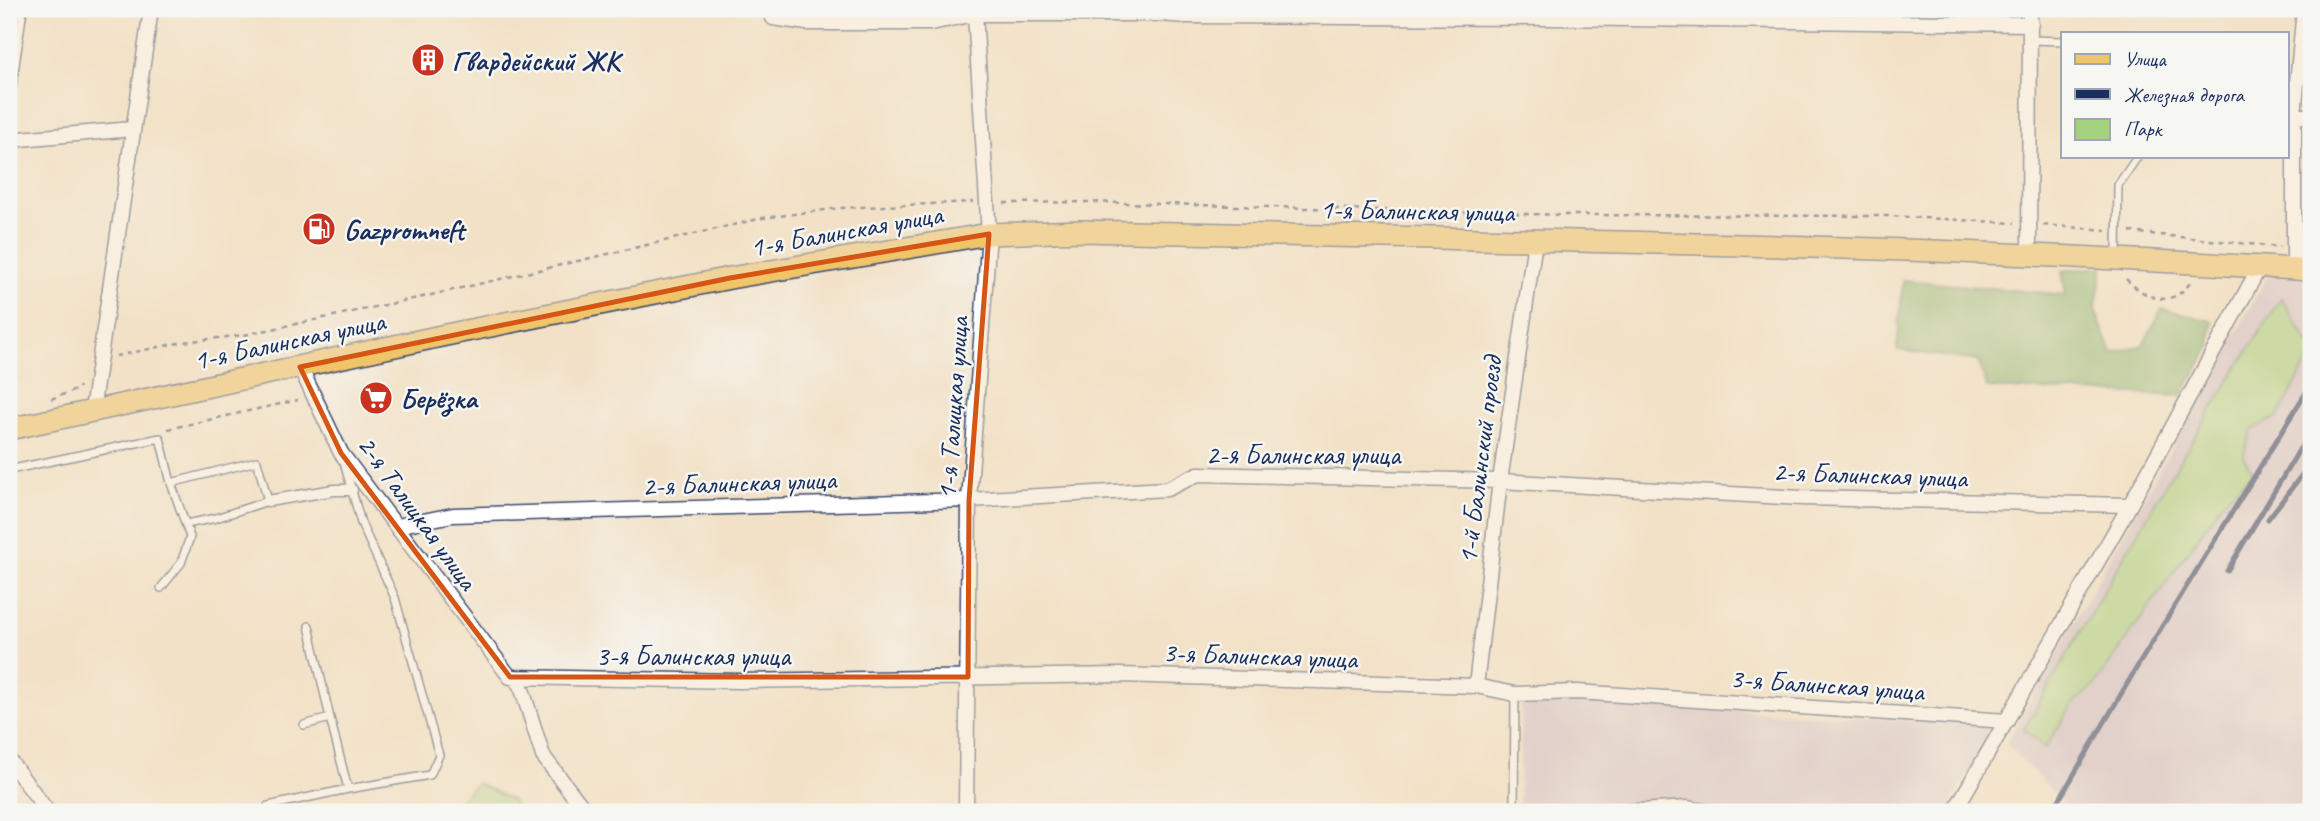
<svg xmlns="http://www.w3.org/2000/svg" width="2320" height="821" viewBox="0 0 2320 821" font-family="Caveat,sans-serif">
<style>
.industrial{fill:#cfbdcf}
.green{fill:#a3d17f;stroke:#5f806e;stroke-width:2}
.forest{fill:#82b36e;stroke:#4e7166;stroke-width:2}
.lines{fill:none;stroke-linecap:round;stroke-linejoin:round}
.service-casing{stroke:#3b4a6e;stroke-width:10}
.pedestrian-casing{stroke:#3b4a6e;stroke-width:13}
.minor-casing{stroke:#3b4a6e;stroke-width:17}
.primary-casing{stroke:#3b4a6e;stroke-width:24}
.path{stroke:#3b4a6e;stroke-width:2.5;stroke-dasharray:5 5;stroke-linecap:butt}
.service{stroke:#fff;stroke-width:7}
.pedestrian{stroke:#fff;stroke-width:10}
.minor{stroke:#fff;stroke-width:14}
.primary{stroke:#f0c469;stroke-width:21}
.rail{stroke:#1b2f5e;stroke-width:5}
.marked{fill:none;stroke:#d45514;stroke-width:5;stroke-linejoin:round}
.labels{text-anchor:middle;stroke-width:5;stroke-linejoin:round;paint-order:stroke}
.poi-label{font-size:28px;font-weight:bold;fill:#1b2f5e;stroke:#f6f6f2;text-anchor:start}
.street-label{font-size:28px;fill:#1b2f5e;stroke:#f6f6f2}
</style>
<rect width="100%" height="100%" fill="#f6f6f2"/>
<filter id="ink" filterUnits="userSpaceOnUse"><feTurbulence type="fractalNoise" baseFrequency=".0143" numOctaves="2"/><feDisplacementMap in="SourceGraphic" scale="14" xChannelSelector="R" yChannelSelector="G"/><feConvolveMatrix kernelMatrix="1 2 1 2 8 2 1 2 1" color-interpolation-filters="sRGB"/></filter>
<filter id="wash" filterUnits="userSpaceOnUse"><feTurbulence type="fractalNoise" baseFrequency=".00686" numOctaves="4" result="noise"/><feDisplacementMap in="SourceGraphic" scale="28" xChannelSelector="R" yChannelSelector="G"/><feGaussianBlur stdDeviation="1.57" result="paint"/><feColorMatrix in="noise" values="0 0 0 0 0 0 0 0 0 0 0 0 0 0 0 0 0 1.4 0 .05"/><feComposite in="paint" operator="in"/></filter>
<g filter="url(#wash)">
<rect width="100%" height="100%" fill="#f2e1c7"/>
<!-- industrial -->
<path class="industrial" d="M2270,272L2311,277V812H2073L2006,744Z
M1581,698L1680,707L1996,725L1945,812H1519L1521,701Z"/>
<!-- green -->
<path class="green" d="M2281,298L2311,347V356L2278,417L2252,430L2243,457L2253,472L2222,503L2094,686L2074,703L2045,748L2024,729L2174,470Z
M477,783L513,801L517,812H448Z"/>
<!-- forest -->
<path class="forest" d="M2103,267L2095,310L2112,353L2143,345L2162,309L2212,321L2210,348L2181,396L1987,388L1978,361L1897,350L1903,280L2066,295L2062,271Z"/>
</g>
<g filter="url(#ink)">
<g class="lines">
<defs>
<path id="service" d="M2031,40L2063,41
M9,108L23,9
M2295,236H2311
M2117,256L2118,185L2138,156
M9,470L160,438L171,483L257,461L268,501L216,518L186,524
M161,588L181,563L190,537L171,483
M309,626L330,718
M304,725L330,718L348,789L430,775L439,755L395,598L361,523L345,466
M268,806L348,789
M1514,812L1515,694"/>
<path id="pedestrian" d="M268,501L334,490H352"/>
<path id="minor" d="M773,18L807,23H931L975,14H1161L1185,16L1549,18L2031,24
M2294,115L2311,117
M9,140L132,129
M2029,256L2030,9
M2294,269V115L2304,9
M300,367L341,453L510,677L740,681L1121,675L1476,686L1515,694L1577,692L2007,721
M92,411L151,9
M397,526L453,515L969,500L1167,489L1198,474L1500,481L1802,498L2130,505
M515,677L522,689L543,756L586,812
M1476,686L1500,481L1535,241
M9,760L48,812
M966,812L969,500L989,234L975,14L979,9
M1624,812L1687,808L1710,812
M1954,812L2130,505L2259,268"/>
<path id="primary" d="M9,429L446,335L730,278L989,234L1082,231C1492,240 1902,243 2311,270"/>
</defs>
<!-- service casing -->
<use href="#service" class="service-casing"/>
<!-- pedestrian casing -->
<use href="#pedestrian" class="pedestrian-casing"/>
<!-- minor casing -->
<use href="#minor" class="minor-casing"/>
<!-- primary casing -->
<use href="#primary" class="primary-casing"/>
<!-- path -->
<path class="path" d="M1004,203L1088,202L1565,215L1888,216L2015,223
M2043,225L2106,230
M2130,232L2280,247
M2126,279C2145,298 2170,310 2190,283
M116,356L183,342L244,335L427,296L763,218L840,208L973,202
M51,399L78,389L79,386
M168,429L298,400"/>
<!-- service -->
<use href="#service" class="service"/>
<!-- pedestrian -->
<use href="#pedestrian" class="pedestrian"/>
<!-- minor -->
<use href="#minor" class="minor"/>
<!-- primary -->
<use href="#primary" class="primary"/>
<!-- rail -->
<path class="rail" d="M2268,519L2311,463
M2227,571L2311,430
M2052,812L2134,672L2311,384"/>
</g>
</g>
<!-- marked area -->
<path d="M0 0H2320V821H0ZM989,234L969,500L968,677H510L341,453L300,367L730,278Z" fill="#f2e1c7" fill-opacity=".55" fill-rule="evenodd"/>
<path class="marked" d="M989,234L969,500L968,677H510L341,453L300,367L730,278Z"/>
<!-- icons -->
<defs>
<symbol id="building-disc" viewBox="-11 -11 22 22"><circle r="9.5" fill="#c8321e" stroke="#f6f6f2"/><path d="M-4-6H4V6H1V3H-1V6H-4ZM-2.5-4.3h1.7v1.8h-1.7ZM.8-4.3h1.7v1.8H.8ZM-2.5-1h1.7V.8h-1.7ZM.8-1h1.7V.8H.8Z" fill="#fff"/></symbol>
<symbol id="fuel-disc" viewBox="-11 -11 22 22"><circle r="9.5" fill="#c8321e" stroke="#f6f6f2"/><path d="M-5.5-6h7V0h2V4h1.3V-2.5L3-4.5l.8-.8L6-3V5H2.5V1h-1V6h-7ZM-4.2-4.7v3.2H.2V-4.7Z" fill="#fff"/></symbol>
<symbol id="supermarket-disc" viewBox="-11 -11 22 22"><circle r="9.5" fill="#c8321e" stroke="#f6f6f2"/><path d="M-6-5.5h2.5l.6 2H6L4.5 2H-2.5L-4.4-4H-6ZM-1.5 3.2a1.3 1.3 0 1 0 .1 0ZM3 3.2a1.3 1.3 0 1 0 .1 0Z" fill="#fff"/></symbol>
</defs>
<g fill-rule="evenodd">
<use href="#building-disc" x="409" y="41" width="38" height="38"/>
<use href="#fuel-disc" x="300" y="210" width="38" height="38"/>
<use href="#supermarket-disc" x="357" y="379" width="38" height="38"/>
</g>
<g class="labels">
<!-- poi labels -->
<g class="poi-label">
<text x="452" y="70">Гвардейский ЖК</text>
<text x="344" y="239">Gazpromneft</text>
<text x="400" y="408">Берёзка</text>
</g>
<!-- street labels -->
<g class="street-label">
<text transform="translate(1417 210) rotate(1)" y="10">1-я Балинская улица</text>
<text transform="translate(846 230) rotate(-10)" y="10">1-я Балинская улица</text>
<text transform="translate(289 340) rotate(-12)" y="10">1-я Балинская улица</text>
<text transform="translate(952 408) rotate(-86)" y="10">1-я Талицкая улица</text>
<text x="1303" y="464">2-я Балинская улица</text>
<text transform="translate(1479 460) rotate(-83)" y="10">1-й Балинский проезд</text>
<text transform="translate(1870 474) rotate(2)" y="10">2-я Балинская улица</text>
<text transform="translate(739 482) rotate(-2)" y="10">2-я Балинская улица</text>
<text transform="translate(418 512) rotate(54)" y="10">2-я Талицкая улица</text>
<text x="693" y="665">3-я Балинская улица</text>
<text transform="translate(1260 655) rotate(2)" y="10">3-я Балинская улица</text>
<text transform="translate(1827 684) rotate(4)" y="10">3-я Балинская улица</text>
</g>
</g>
<!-- margin -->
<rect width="2320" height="821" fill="none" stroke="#f6f6f2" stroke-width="35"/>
<!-- legend -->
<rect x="2061" y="32" width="228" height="126" fill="#f6f6f2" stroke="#9ea6b7" stroke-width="2"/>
<rect x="2075" y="54" width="35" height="10" fill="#f0c469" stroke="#9ea6b7" stroke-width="2"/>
<text x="2124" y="66" font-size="21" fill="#1b2f5e">Улица</text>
<rect x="2075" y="89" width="35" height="10" fill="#1b2f5e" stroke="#9ea6b7" stroke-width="2"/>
<text x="2124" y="102" font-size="21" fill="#1b2f5e">Железная дорога</text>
<rect x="2075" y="119" width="35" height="21" fill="#a3d17f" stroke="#9ea6b7" stroke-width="2"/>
<text x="2124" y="136" font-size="21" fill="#1b2f5e">Парк</text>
</svg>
